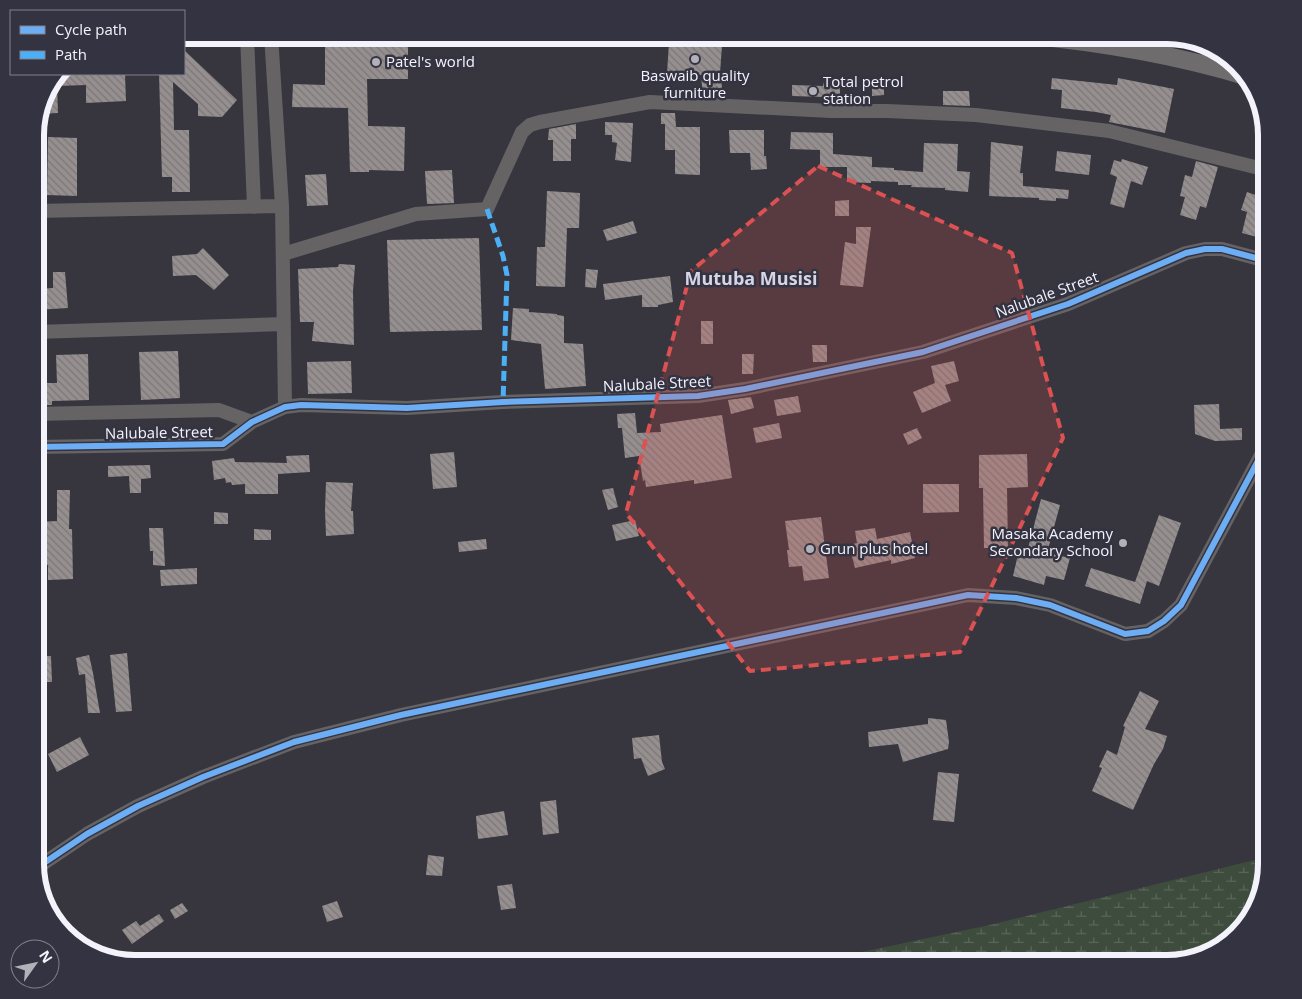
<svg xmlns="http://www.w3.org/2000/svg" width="1302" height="999" viewBox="0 0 1302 999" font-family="'Open Sans',sans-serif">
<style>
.wetland{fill:url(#wetland-marsh)}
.building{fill:url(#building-back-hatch)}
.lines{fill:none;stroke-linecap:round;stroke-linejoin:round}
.minor{stroke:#666364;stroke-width:14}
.major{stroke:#6f6c6e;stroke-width:18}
.quiet{stroke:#4cb0f7;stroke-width:5;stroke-dasharray:10 5;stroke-linecap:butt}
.cycleway-casing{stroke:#343341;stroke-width:9}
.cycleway{stroke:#6dadf4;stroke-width:6}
.marked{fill:#dc5152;fill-opacity:0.2;stroke:#dc5152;stroke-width:4;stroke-dasharray:10 6;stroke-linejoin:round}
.poi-dot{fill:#b2b1ba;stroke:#343341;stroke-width:2}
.labels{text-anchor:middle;stroke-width:5;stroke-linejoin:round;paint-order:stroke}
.poi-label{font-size:15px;fill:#f4f3fc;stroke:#343341;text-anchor:start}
.street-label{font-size:15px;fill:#f4f3fc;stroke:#343341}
.quarter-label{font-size:18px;font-weight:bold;fill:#d6d4e6;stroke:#343341}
.rim{fill:none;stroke:#f4f3fc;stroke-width:6}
</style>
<defs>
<pattern id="wetland-marsh" width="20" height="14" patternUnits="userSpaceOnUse" patternTransform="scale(1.25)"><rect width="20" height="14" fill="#3e4c3d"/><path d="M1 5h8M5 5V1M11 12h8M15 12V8" fill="none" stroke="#5a665a"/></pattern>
<pattern id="building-back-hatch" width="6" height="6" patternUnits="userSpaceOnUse" patternTransform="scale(1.25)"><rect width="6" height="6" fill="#968f8f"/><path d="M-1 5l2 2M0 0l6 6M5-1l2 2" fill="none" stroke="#7b7678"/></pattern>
</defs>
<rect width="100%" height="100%" fill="#37363e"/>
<!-- wetland -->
<path class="wetland" d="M1267,857V864L1246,925L1211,954L1167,964H805L994,924Z"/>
<!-- building -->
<path class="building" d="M669,43L722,46L720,73L723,94L703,96L701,75L667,73Z
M325,45H408V79H367L368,126L405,127L404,171L369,170V172H350L348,108L292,107L293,84L325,85Z
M184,50L237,100L222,117L198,116V104L173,82L174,130H189L190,192H172V177H162L159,74H184Z
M58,74H125L126,101L86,103V85L57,86L58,113L39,114L45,90Z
M1052,78L1117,85L1118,78L1174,89L1165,133L1109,122L1111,115L1096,112L1061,108L1062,90L1051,89Z
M824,82H840V99L823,100V97L792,96V85L823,86Z
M872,84H884V95L872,96Z
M943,91H969L970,106L943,105Z
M661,113H675L676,127H700V175L675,174V150H665V124H661Z
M605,122L633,123L631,162L615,160L617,143L612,142V135H605Z
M576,124V139H571V161H553V140H548L549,129Z
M729,130H764V156H766L767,169L751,170L750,153H730Z
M791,132L833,133V154L872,157V167L894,168V170L923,172L924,143L958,144L957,171L970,172L968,192L945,190V188L911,187L912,185H898V182L871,181V183L847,182V167H820V150L790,149Z
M48,137L77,138V196L47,195Z
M991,142L1023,146L1020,173H1023V186L1069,190L1068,199L1056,198V201L1039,200V198L989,196Z
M1057,151L1091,155L1089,175L1055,171Z
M1122,159L1148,167L1142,185L1131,181L1124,208L1110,204L1117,177L1110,174L1114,160L1121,162Z
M1196,161L1218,167L1206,208L1200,206L1196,220L1180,215L1185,197L1180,196L1185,175L1192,177Z
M452,170L454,203L427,204L425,171Z
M326,174L328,205L307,206L305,175Z
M547,191L580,193L579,228H567L565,287L536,286L537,247H545Z
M1247,192L1267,199V218L1262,217L1257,237L1242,233L1247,212L1241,210Z
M849,200V216H835V201Z
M633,221L637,233L607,241L603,230Z
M856,227H871L863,287L840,285L845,242L856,244Z
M479,238L482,330L390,332L387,240Z
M203,248L229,275L214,290L196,275L173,276L172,256L197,254Z
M339,264L355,265L353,291L354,345L312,341L314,322H300L298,269L338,267Z
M586,269L598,270L596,288L585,287Z
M53,272H65L68,308L35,310V289L53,288Z
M670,276L673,302L658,305V307H642V295L605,300L603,284Z
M513,308L529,309V312L557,314V315L564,316V343L583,344L586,386L545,389L541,344L511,340Z
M701,321H713V344H701Z
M812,345H827V362H813Z
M178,351L180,398L141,400L139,352Z
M88,354L89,400L52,401V405H35V383H57L56,355Z
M742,354H754L753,374H742Z
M351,361L352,393L308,394L307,362Z
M954,361L959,381L945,385L951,401L922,413L913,392L935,383L931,366Z
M798,396L801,412L777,416L774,400Z
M751,397L754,408L731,414L728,400Z
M1219,404L1220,429L1242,428V440L1215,441L1195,434L1194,405Z
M635,413L637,433L661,432L660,424L722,415L732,478L694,484V480L646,487L645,480L643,481L639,456L625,458L622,428H618L617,414Z
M779,423L782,438L756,443L753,428Z
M917,428L922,438L908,445L903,434Z
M454,452L457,487L433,489L430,454Z
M1027,454L1028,487L1007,488L1008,548H984L983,488H979V455Z
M309,455L310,472L278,474V494H245V484L232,485L231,482L226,483L225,478L214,480L212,461L234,458L235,462L287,463L286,456Z
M150,465L151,478L141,479V493H130L129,476L108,477V466Z
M326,482L353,483L351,511H353L354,534L326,536L325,510Z
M923,484H959V512L923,513Z
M613,488L618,507L608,510L602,490Z
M57,490H70L69,529H72L73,579L48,580V565H35V522L57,521Z
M1041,499L1060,505L1047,553L1070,558L1064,580L1046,576L1044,585L1013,576L1020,546L1028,548Z
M214,512L228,513V524H214Z
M1159,515L1181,523L1159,586L1147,581L1140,604L1085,586L1091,568L1135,582Z
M821,517L829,578L804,581L802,566L789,567L787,550H789L785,521Z
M635,520L639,536L616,541L612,525Z
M149,528H163L165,566L153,565V551H150Z
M875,528L877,539L910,532L915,558L891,564V560L855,568L849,545L857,543L855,531Z
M254,529L271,530V540H254Z
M486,539L487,549L459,552L458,542Z
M197,568V584L161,586L160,570Z
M127,653L132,711L116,712L110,655Z
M89,655L93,673L100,713H88L85,674L79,675L76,658Z
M38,656H51L52,682H39Z
M1140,691L1159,701L1145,729L1167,736L1163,749L1154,764L1133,810L1092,791L1102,768L1099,767L1107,750L1117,755L1125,727L1123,726Z
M928,718L946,720L949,742L948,749L903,762L898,744L869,747L868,732L928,724Z
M659,735L662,762L665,769L648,776L641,758L634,759L632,738Z
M80,737L89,755L57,772L48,754Z
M938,772L959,774L954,822L933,820Z
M556,800L559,833L543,835L540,802Z
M504,811L508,835L478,839L476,816Z
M428,855L444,857L442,876L426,875Z
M512,884L516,908L501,910L497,886Z
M337,901L343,917L327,922L322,906Z
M182,903L188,911L175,919L170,910Z
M159,914L164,921L132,944L122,930L136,921L140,926Z"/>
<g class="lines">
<!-- minor -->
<path class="minor" d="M247,35L254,207
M271,35L282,206L285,407
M35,211L282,206
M283,254L416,214L487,209L522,132L530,125L540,122L650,102L831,111H887L976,115L1109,131L1267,170
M35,332L284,324
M35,414L219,410L252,422
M35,447L223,444L252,422L285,407L301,405L407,408L503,402L698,396L745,389L923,352L1068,304L1186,253L1205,249H1222L1267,261
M35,869L87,834L138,806L203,777L294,742L401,715L968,595L1016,598L1050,605L1125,634L1148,631L1164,621L1181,605L1267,444"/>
<!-- major -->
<path class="major" d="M1024,35C1098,42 1173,54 1245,76"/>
<!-- quiet -->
<path class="quiet" d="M487,209L503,256L507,275L503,402"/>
<defs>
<path id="cycleway" d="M35,447L223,444L252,422L285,407L301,405L407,408L503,402L698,396L745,389L923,352L1068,304L1186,253L1205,249H1222L1267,261
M35,869L87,834L138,806L203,777L294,742L401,715L968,595L1016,598L1050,605L1125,634L1148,631L1164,621L1181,605L1267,444"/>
</defs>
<!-- cycleway casing -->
<use href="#cycleway" class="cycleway-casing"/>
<!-- cycleway -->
<use href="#cycleway" class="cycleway"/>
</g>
<!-- marked area -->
<path class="marked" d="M818,166L1012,253L1063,438L960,652L750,671L626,513L691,271Z"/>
<!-- markers -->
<g class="poi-dot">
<circle cx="695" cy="59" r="5"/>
<circle cx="376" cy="62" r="5"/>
<circle cx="813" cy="91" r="5"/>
<circle cx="1123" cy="543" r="5"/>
<circle cx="810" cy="549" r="5"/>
</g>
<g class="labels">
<!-- poi labels -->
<g class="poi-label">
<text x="386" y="67">Patel's world</text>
<text x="695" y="81" text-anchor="middle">Baswaib quality<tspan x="695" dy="17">furniture</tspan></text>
<text x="823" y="87">Total petrol<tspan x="823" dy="17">station</tspan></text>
<text x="1113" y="539" text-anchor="end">Masaka Academy<tspan x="1113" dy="17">Secondary School</tspan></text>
<text x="820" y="554">Grun plus hotel</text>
</g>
<!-- street labels -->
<g class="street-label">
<text transform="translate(1047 295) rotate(-20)" y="5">Nalubale Street</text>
<text transform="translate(657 384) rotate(-3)" y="5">Nalubale Street</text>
<text transform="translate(159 433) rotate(-1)" y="5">Nalubale Street</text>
</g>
<!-- quarter labels -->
<g class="quarter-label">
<text x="751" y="285">Mutuba Musisi</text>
</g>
</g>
<!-- crop -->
<path d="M0 0H1302V999H0ZM135 44H1167A91 91 0 0 1 1258 135V864A91 91 0 0 1 1167 955H135A91 91 0 0 1 44 864V135A91 91 0 0 1 135 44Z" fill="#343341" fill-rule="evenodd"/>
<path class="rim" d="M135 44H1167A91 91 0 0 1 1258 135V864A91 91 0 0 1 1167 955H135A91 91 0 0 1 44 864V135A91 91 0 0 1 135 44Z"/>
<!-- legend -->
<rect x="10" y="10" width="175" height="65" fill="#343341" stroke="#81808c"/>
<rect x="20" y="26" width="25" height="8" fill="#6dadf4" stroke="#81808c"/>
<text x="55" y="35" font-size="15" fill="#f4f3fc">Cycle path</text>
<rect x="20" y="51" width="25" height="8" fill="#4cb0f7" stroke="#81808c"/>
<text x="55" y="60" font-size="15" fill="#f4f3fc">Path</text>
<!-- north arrow -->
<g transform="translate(35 964) rotate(57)"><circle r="24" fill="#343341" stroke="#81808c"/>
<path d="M0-4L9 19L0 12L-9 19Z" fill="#b2b1ba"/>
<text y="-8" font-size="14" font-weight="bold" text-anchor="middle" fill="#f4f3fc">N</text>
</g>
</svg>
